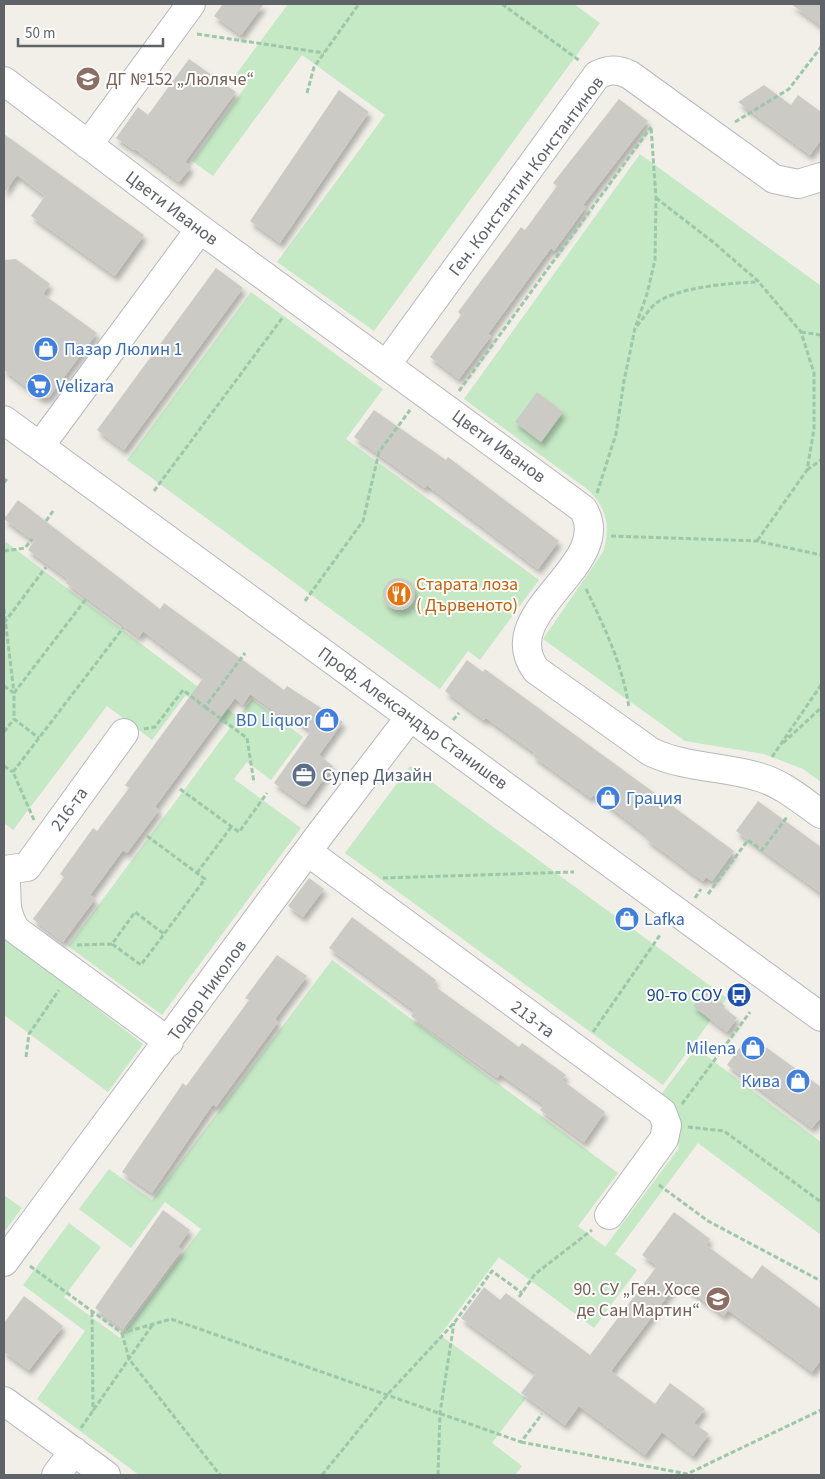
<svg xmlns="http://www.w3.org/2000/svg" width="825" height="1479" viewBox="0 0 825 1479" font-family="'Source Sans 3',sans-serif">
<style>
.green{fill:#c5e8c5}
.building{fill:#cccac5;filter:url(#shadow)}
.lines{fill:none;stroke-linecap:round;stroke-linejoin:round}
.minor-casing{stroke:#b5b8bc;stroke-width:30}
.path{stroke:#9cc7a9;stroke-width:3;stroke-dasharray:5 2.5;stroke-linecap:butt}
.minor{stroke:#fff;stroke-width:28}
.labels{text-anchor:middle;stroke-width:4;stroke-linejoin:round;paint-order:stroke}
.education-label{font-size:18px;fill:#785e54;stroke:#fff;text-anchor:start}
.street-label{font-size:18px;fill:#5f6368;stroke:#fff}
.shop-label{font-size:18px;fill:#366cbe;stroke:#fff;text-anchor:start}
.food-label{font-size:18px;fill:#c56008;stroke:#fff;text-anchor:start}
.service-label{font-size:18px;fill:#4e5e75;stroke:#fff;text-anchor:start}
.transit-label{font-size:18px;fill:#164399;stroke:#fff;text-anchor:end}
</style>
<defs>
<filter id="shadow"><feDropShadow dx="3" dy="5.5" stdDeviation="2.5" flood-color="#0004"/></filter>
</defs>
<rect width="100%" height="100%" fill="#f1efe8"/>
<!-- green -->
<path class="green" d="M288,4H574L600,23L374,331L277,262L385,115L302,55L213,176L192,161L246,86L234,77Z
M640,154L821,286V782L803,769L764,754L685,741L543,639L603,552C611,527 607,507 587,489L464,399Z
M251,292L383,389L346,439L539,580L480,660L468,651L440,689L127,460Z
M6,542L238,717L252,699L303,737L271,780L247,762L234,779L301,828L162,1015L68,946L230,728L186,695L152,740L107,706L13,830L4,823V545Z
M410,766L727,998L663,1085L345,853Z
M4,937L143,1044L108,1092L4,1015Z
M332,960L618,1173L578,1226L605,1247L679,1148L674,1112L657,1100L696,1048L821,1142V1235L698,1143L615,1254L637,1270L594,1328L499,1257L440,1335L526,1398L492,1443L522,1466L515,1475H139L37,1399L85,1331L23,1285L69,1223L101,1247L64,1297L120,1338L201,1229L165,1202L131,1248L79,1209L109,1169L152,1200Z
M4,1195L22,1208L4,1232Z"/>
<!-- building -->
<path class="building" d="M223,4H264L241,35L214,16Z
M791,4H821V26Z
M189,59L236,92L185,162L191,167L179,182L135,149L134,150L116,138L138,107L148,115Z
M764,85L791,105L798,95L821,112V140L810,155L738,102Z
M339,90L369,112L280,243L250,221Z
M619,99L648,121L583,205L586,207L554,251L551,248L488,334L491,336L459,379L430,357L461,315L458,312L521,227L525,230L557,186L553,183Z
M4,134L144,235L115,276L31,216L45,196L17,175L4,193Z
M16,259L50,284L43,294L97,333L49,397L41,398L4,370V260Z
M216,268L243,288L124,450L97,430Z
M537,392L563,412L541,442L515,422Z
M374,410L446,460L448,457L559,541L538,569L427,485L425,488L354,437Z
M18,500L160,609L164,603L284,690L287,686L343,722L319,755L333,766L305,805L274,783L311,731L286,713L283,717L250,694L243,705L235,698L155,807L159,810L127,853L123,850L90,895L95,899L63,942L33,919L64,877L60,874L93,828L97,831L129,788L125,785L204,677L143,631L139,637L66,583L68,579L28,550L34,541L4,519Z
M383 594a16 16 0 1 1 32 0a16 16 0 1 1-32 0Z
M467,660L483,672L485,669L734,851L712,881L706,877L703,881L646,839L648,836L610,807L593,795L591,798L533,756L535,753L486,718L484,720L445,691Z
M758,801L821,847V893L736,831Z
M309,878L324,889L303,917L288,906Z
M352,917L436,980L433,985L519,1047L522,1043L566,1075L562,1080L605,1112L584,1142L540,1110L544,1105L500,1074L497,1078L411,1016L415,1011L329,948Z
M277,955L307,976L275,1019L278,1022L216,1107L213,1104L152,1193L122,1172L183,1083L186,1086L249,1000L245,998Z
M705,991L725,1006L724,1008L737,1018L727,1032L693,1006Z
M749,1035L821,1087V1117L812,1128L727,1065Z
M163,1210L190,1230L178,1247L182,1250L123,1329L95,1308Z
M674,1212L710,1239L706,1245L752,1279L762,1265L821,1309V1360L812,1372L728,1310L724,1316L678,1282L611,1371L655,1404L670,1383L705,1409L694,1423L709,1434L693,1456L662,1432L645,1455L579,1406L565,1425L521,1393L536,1373L461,1318L484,1287L500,1300L506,1293L590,1355L657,1266L642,1255Z
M24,1296L63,1326L29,1370L4,1352V1323Z"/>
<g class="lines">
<defs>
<path id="minor" d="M4,81L200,229L583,509C617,565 493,612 536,670L651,752C685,768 723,766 759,777C783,784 801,800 821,814
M88,145L191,4
M387,364L597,75C609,69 618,69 630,75L774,179L798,184L821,177
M4,420L821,1017
M40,446L200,229
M308,852L662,1112L667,1125L664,1139L609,1215
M4,870L27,867L124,733
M4,873C10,896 1,906 16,930L169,1042
M4,1262L321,833L410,717
M4,1401L106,1475
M56,1475L74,1451"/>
</defs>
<!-- minor casing -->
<use href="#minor" class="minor-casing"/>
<!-- path -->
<path class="path" d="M502,4L580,61
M197,34L324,53
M307,93L314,67L359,4
M735,122L789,89L821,47
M656,198L713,242L758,281L801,332L814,373V429L807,470L757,541
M637,326C643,319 648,310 655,304C676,287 730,283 757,282
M801,332L821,335
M459,391L651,127
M807,470L821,460
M4,483L8,477
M154,491L283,317
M597,493L616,434L624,381L635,328L647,294L655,260L656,198L651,127
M46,521L53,511
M611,536L757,541L821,555
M4,551L25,548L32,539
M586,589C605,628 622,664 629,707
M305,601L363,521L379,452L410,410
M4,609L14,693
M4,623L46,567
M4,686L14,693V719L39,738
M14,693L86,599
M205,707L247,738L254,783
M453,720L459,713
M144,729L155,727L183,690L205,707L245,653
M4,732L14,719
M783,743L821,708
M772,757L821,685
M4,766L13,772
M180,789L239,832L267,793
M34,820L13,772L123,628
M147,836L205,879L141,965L112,944L135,912L164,934
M197,873L231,827
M383,878L574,872
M708,894L748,840L762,850L787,817
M695,898L701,889
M77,945L112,944
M593,1032L660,935
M26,1057L29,1034L59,990
M682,1104L750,1012
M688,1127L724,1131L821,1202
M659,1185L708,1221L821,1281
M30,1266L122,1333L171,1319L521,1442L542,1414
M519,1297L535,1274L592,1230
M92,1312L93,1411
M122,1333L129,1359L220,1475
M81,1428L153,1324
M521,1442L687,1474L821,1410
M322,1475L387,1395L454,1323L492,1271L522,1293
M438,1475L440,1413L454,1323"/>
<!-- minor -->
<use href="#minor" class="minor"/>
</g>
<!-- icons -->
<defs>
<symbol id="school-disc" viewBox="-11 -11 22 22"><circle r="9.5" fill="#8d6e63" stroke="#fff"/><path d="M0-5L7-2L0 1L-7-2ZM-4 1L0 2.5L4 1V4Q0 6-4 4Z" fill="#fff"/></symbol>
<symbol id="shop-disc" viewBox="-11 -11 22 22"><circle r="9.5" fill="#3f7fe0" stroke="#fff"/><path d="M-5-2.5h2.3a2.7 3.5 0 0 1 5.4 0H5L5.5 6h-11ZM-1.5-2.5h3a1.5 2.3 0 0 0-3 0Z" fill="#fff"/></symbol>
<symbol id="supermarket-disc" viewBox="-11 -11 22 22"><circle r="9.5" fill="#3f7fe0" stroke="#fff"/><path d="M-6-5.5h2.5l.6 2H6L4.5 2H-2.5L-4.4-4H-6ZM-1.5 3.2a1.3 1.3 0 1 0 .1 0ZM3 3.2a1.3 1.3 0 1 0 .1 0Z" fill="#fff"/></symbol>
<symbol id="restaurant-disc" viewBox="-11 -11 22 22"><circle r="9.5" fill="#e8710a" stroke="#fff"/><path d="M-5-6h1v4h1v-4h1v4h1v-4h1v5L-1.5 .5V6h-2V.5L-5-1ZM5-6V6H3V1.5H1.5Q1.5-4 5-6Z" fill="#fff"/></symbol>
<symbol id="office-disc" viewBox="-11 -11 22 22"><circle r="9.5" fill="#5c6f8a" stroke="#fff"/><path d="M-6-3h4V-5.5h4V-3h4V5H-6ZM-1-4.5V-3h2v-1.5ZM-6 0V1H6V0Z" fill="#fff"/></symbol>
<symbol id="bus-disc" viewBox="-11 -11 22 22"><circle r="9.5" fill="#1a4fb4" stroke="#fff"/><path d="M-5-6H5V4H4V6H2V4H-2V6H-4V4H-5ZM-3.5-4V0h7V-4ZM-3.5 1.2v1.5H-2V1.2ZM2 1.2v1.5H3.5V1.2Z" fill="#fff"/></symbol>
</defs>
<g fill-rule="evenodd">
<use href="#school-disc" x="74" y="65" width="28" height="28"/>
<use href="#shop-disc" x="32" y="335" width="28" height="28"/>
<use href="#supermarket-disc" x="25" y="372" width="28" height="28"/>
<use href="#restaurant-disc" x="385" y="580" width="28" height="28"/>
<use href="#shop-disc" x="313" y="706" width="28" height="28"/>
<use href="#office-disc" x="290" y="761" width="28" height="28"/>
<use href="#shop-disc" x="594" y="784" width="28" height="28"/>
<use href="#shop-disc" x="613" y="905" width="28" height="28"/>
<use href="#bus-disc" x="725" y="981" width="28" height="28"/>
<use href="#shop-disc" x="739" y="1034" width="28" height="28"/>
<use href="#shop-disc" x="784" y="1067" width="28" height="28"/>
<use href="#school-disc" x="704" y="1285" width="28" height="28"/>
</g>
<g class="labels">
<!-- education labels -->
<g class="education-label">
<text x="106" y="85">ДГ №152 „Люляче“</text>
<text x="700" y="1295" text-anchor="end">90. СУ „Ген. Хосе<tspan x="700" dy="21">де Сан Мартин“</tspan></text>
</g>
<!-- street labels -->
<g class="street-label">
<text transform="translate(526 176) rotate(-53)" y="6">Ген. Константин Константинов</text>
<text transform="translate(172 208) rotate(37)" y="6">Цвети Иванов</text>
<text transform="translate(499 446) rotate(36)" y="6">Цвети Иванов</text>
<text transform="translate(413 718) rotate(36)" y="6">Проф. Александър Станишев</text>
<text transform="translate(69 809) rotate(-54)" y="6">216-та</text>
<text transform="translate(207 990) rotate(-54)" y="6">Тодор Николов</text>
<text transform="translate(533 1019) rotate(37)" y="6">213-та</text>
</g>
<!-- shop labels -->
<g class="shop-label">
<text x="64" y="355">Пазар Люлин 1</text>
<text x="56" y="392">Velizara</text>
<text x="310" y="726" text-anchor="end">BD Liquor</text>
<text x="626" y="804">Грация</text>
<text x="644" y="925">Lafka</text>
<text x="736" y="1054" text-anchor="end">Milena</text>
<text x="780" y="1087" text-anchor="end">Кива</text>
</g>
<!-- food labels -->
<g class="food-label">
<text x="416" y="590">Старата лоза<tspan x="416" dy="21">( Дървеното)</tspan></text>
</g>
<!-- service labels -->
<g class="service-label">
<text x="322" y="781">Супер Дизайн</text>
</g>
<!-- transit labels -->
<g class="transit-label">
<text x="722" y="1001">90-то СОУ</text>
</g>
</g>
<!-- border -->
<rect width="825" height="1479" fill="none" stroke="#5f6368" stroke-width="10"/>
<!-- scale -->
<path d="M18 38v8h145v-8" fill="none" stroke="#5f6368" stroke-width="2.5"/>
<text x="25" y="38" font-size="15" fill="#5f6368" stroke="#ffffff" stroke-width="4" paint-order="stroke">50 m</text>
</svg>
